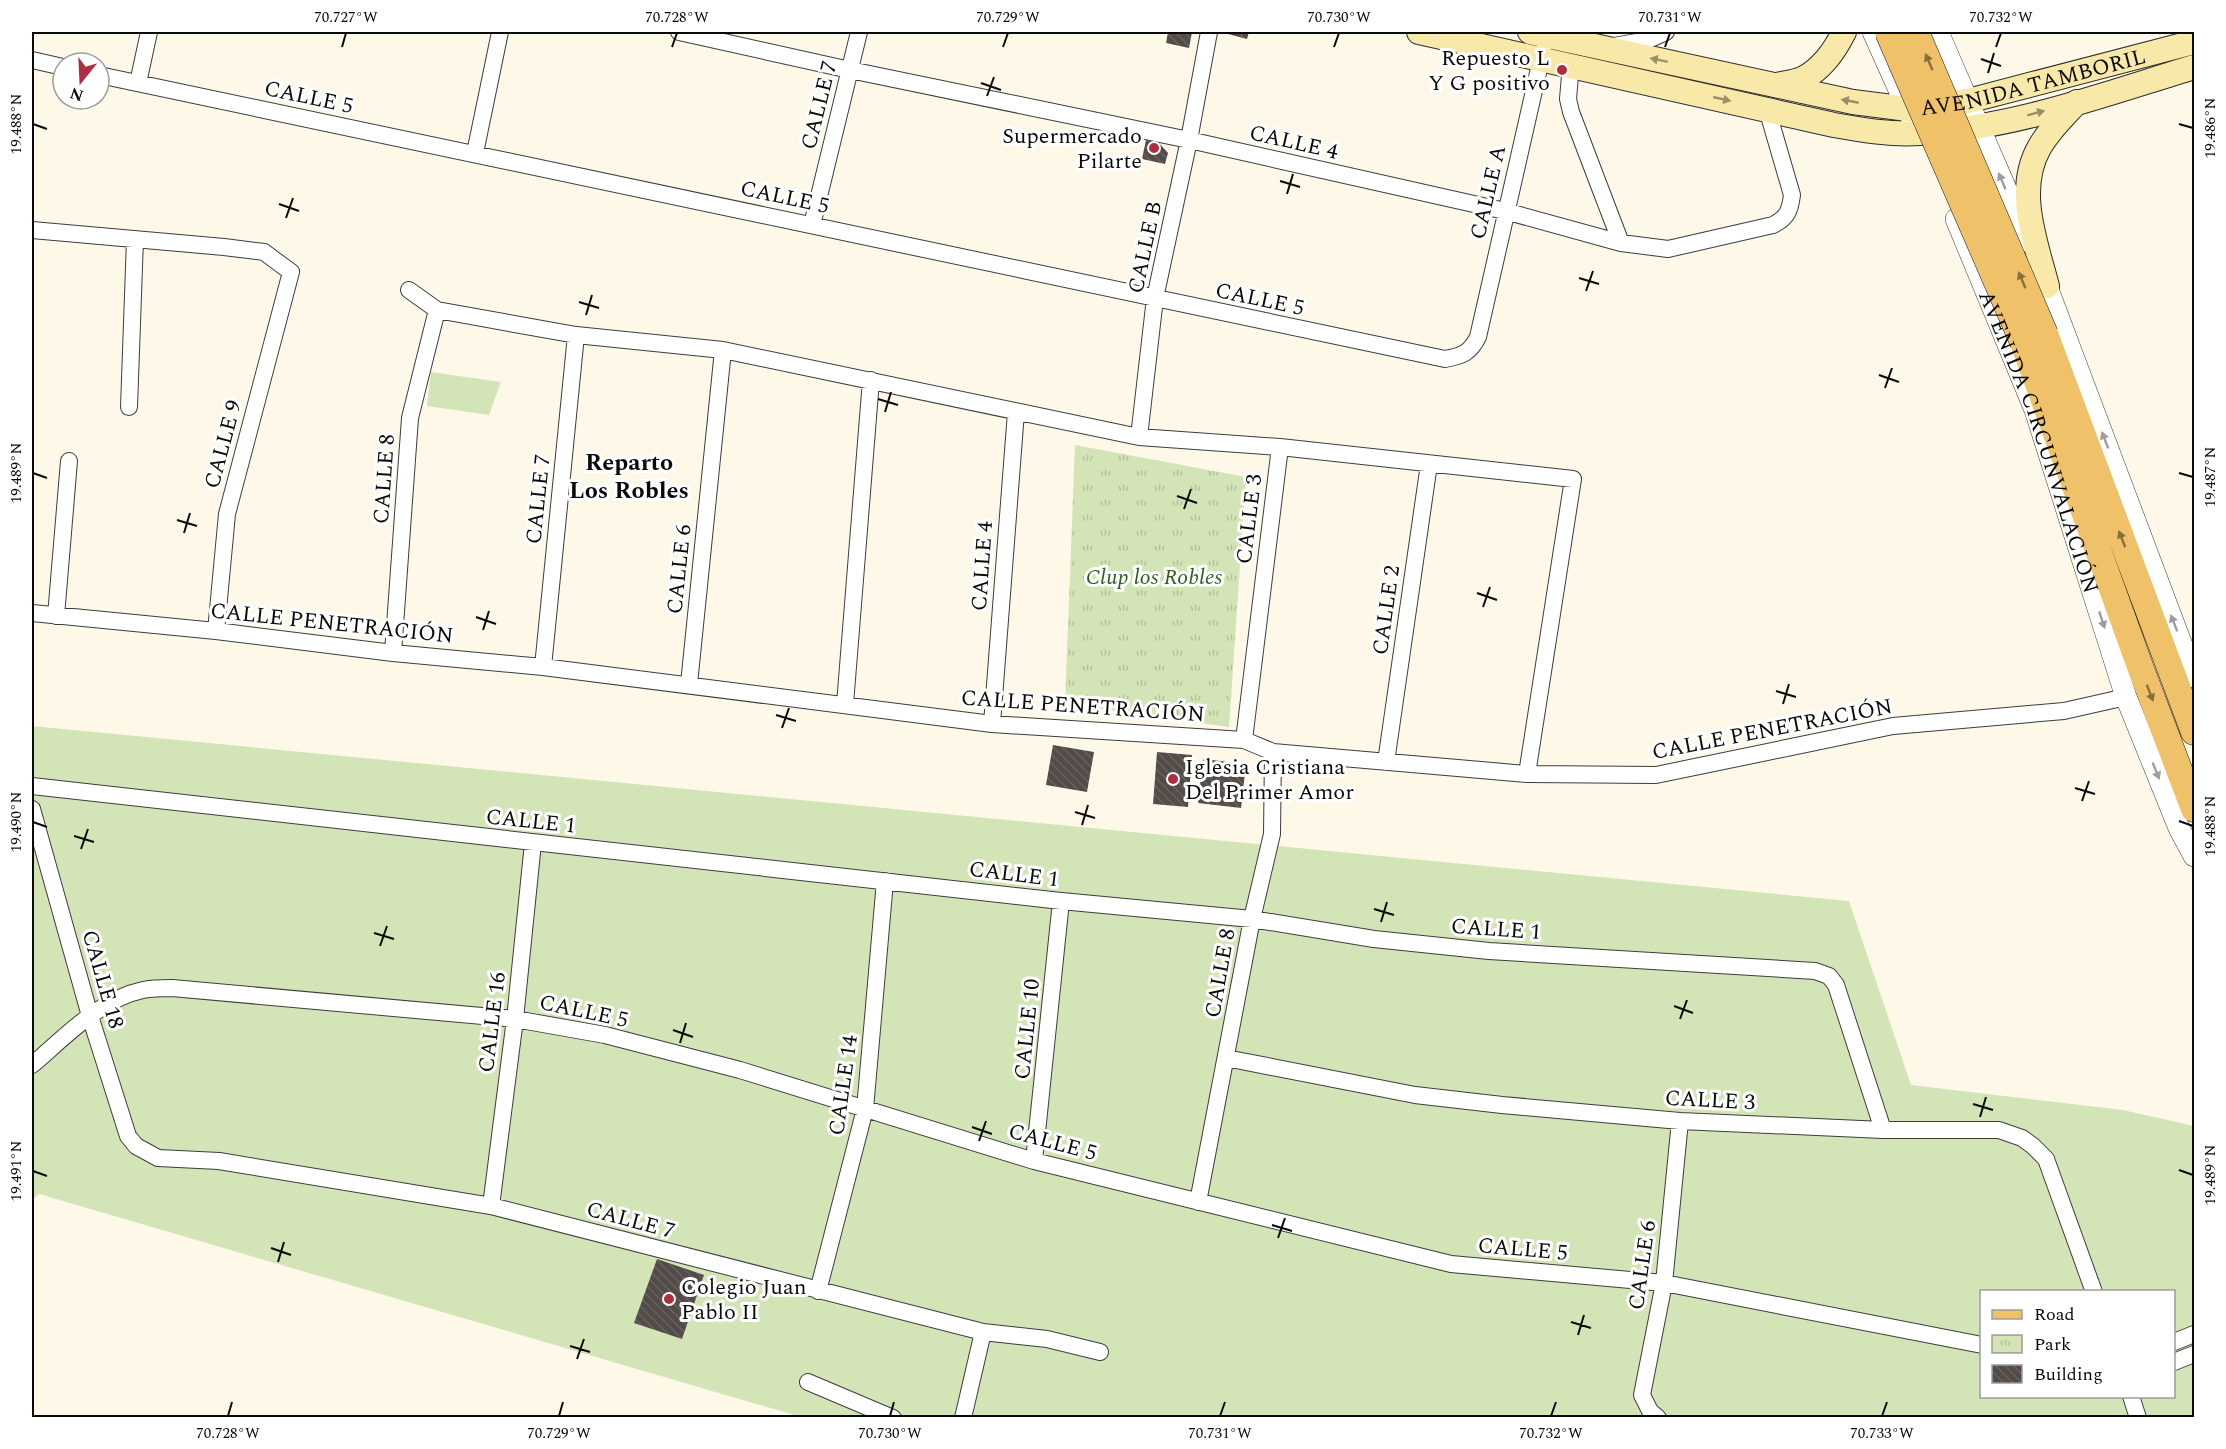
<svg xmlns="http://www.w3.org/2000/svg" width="2226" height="1449" viewBox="0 0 2226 1449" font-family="Spectral,serif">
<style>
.grass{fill:#d3e5b6;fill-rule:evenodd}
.park{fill:url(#park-tufts)}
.building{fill:url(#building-back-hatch)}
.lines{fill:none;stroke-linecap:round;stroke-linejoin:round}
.minor-casing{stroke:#3d3d3d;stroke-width:18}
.tertiary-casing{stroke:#3d3d3d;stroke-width:22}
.secondary-casing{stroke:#2c2c2c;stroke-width:26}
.primary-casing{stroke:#1b1b1b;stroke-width:27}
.minor{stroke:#fff;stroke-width:16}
.tertiary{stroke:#fff;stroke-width:21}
.secondary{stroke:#f9e9a8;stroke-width:24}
.primary{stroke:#efc168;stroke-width:26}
.primary-bridge-casing{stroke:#1b1b1b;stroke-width:27;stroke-linecap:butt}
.primary-bridge{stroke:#efc168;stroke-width:26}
.oneway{fill:#999069}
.oneway2{fill:#886f3e}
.oneway3{fill:#9d9d9d}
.ticks{fill:none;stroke:#0a0a0a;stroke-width:2}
.poi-dot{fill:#b02d3f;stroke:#fff;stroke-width:2}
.labels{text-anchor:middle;stroke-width:6;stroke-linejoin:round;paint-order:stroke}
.poi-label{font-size:22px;fill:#0a0a0a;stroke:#fff;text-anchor:end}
.street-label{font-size:22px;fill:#0a0a0a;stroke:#fff}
.park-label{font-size:22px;font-style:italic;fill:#325d20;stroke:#fff}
.neighbourhood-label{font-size:24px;font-weight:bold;fill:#0a0a0a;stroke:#fff}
.neatline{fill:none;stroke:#0a0a0a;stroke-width:2}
.ticks-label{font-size:15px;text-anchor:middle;fill:#0a0a0a}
</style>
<defs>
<pattern id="park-tufts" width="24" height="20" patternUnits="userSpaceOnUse" patternTransform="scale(1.5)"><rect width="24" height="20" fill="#d3e5b6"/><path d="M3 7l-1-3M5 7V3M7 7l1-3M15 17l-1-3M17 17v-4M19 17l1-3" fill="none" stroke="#b4c39b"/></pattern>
<pattern id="building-back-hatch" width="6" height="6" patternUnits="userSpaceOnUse" patternTransform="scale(1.5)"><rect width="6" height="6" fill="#524b48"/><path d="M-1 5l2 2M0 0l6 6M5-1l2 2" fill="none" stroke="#66605e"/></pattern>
</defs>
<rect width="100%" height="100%" fill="#fef8e9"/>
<!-- grass -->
<path class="grass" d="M431,372L501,382L489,415L427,406Z
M32,726L1849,901L1911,1085L2123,1110L2194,1126V1417H801L39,1194L32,1200ZM1982,1292H2174V1396H1982Z"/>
<!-- park -->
<path class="park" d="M1075,445L1246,477L1229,727L1065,704Z"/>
<!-- building -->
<path class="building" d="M1168,32H1192L1189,48L1166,43Z
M1225,32H1249L1247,39L1224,33Z
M1146,140L1159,143L1168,153L1165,164L1142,159Z
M1053,745L1094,752L1087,792L1046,785Z
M1157,752L1192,755L1188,807L1153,804Z
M1203,759L1246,764L1241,808L1198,803Z
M657,1259L704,1275L682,1339L634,1323Z"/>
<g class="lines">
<defs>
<path id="minor" d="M679,32L850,70L1189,140L1505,211L1621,243L1668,249L1773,225C1787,218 1790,211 1792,195L1767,109
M1614,46L1648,40L1666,32
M32,60L63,67
M1571,64L1568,99L1571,112L1621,243
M99,75L1445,359C1462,356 1470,353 1478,337L1543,51
M138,83L149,32
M475,153L500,32
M812,225L859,32
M32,230L224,247L264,252L291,272L227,514L216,631
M409,290L437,310L576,335L723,350L1139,437L1280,447L1573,479L1527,774
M129,407L135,239
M1139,437L1155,298L1189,140L1209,32
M32,613L216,631L393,653L543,667L992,724L1244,740L1273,752L1527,774L1656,775L1893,726L2064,711L2126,697
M56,616L69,461
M393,653L410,418L437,310
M543,667L576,335
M689,684L723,350
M845,704L871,380
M992,724L1016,412
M1244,740L1280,447
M1386,762L1429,464
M32,786L1061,901L1252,919L1374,939L1489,951L1815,971L1829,976L1836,985L1883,1130
M32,809L90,1016L128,1136L136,1146L158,1158L219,1161L491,1206L983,1332L1047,1339L1100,1352
M1226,1058L1415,1095L1502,1105L1680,1121L1883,1130H1999L2022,1138L2033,1146L2046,1159L2094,1292
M32,1065C65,1037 100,999 143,990C152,988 162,988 172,988L515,1019L605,1035L740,1070L1034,1161L1451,1264L1664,1283L1982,1345
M1034,1161L1061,901
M1198,1202L1252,919L1272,834L1273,752
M491,1206L515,1019L533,843
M818,1291L865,1109L885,881
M2174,1342L2194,1334
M2174,1362L2194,1354
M808,1382L893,1418
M2131,1396L2138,1418
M963,1418L983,1332
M1658,1418L1650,1411L1642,1395L1664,1283L1680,1121"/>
<g id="tertiary">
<path d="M1873,32L1913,121"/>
<path d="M1938,32L2029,242"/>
<path id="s1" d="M1956,219L2035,410L2126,697L2179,828L2194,856"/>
<path d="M2041,271L2194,677"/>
</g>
<g id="secondary">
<path d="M1419,32L1834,125C1862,130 1891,135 1920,133C2014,128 2105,94 2194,67"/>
<path id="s2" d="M1530,32L1853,102L1908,109L1968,101L2194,42"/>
<path d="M1777,85C1785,83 1797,82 1804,78C1823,68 1835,50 1844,32"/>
<path d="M2047,286C2036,243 2015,191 2039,148C2049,130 2064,116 2077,102"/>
</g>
<path id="primary" d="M2045,334L2194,732
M2023,342L2141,669L2194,809"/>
</defs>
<!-- minor casing -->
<use href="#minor" class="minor-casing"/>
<!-- tertiary casing -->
<use href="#tertiary" class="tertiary-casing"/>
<!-- secondary casing -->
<use href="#secondary" class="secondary-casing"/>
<!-- primary casing -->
<use href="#primary" class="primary-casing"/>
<!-- minor -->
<use href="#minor" class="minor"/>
<!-- tertiary -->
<use href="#tertiary" class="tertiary"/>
<!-- secondary -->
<use href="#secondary" class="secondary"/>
<!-- primary -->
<use href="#primary" class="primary"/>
<defs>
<path id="primary-bridge" d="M1888,32L2023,342
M1916,32L2045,334"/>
</defs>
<!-- primary-bridge casing -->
<use href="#primary-bridge" class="primary-bridge-casing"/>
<!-- primary-bridge -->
<use href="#primary-bridge" class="primary-bridge"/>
</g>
<!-- one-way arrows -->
<defs><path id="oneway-solid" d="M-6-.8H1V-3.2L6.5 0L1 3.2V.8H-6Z" transform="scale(1.5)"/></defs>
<g class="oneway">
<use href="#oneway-solid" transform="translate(1659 60) rotate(-168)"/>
<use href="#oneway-solid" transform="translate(1722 99) rotate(13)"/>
<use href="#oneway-solid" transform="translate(1850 101) rotate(-169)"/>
<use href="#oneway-solid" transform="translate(2036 113) rotate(-15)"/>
</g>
<g class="oneway2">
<use href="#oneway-solid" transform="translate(1929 62) rotate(-113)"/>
<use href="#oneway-solid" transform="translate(2022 280) rotate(-113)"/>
<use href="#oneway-solid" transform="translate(2122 539) rotate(-111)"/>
<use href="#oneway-solid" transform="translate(2150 693) rotate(69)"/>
</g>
<g class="oneway3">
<use href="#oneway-solid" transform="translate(2002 181) rotate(-113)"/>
<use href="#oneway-solid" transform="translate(2105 440) rotate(-111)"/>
<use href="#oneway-solid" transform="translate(2102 620) rotate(72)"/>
<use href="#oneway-solid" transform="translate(2174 623) rotate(-111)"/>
<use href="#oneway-solid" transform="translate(2156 771) rotate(68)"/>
</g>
<!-- ticks -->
<path class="ticks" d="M342,47L346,33M672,47L677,33M1003,47L1008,33M1334,47L1339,33M1665,47L1670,33M1996,47L2001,33M1981,59L2001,66M1988,73L1994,53M981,83L1001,90M987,96L994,77M33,124L47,129M2179,124L2193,128M1280,181L1300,187M1287,194L1293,174M279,204L299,211M286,218L293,198M1579,278L1599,284M1586,291L1593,271M579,302L599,308M586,315L592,295M1879,375L1899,382M1885,388L1892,368M878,399L898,405M885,412L891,392M33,473L47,478M2179,473L2193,477M1177,496L1197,503M1184,509L1191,489M177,520L197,526M184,533L190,513M1477,593L1497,600M1483,607L1490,587M476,617L496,624M483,630L489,611M1776,691L1796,697M1783,704L1789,684M776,715L796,721M782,728L789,708M2075,788L2095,794M2082,801L2089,781M1075,812L1095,818M2179,821L2193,826M33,822L47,827M1082,825L1088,805M74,836L94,842M81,849L88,829M1374,909L1394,915M1381,922L1387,902M374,933L394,939M380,946L387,926M1674,1006L1693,1013M1680,1019L1687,1000M673,1030L693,1037M680,1043L686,1023M1973,1104L1993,1110M1980,1117L1986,1097M972,1127L992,1134M979,1141L986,1121M2179,1170L2193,1175M33,1171L47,1176M1272,1225L1292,1231M1278,1238L1285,1218M271,1248L291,1255M278,1262L284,1242M1571,1322L1591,1328M1578,1335L1584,1315M570,1346L590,1352M577,1359L584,1339M228,1416L232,1402M559,1416L563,1402M890,1416L894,1402M1220,1416L1225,1402M1551,1416L1556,1402M1882,1416L1887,1402"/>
<!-- markers -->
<g class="poi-dot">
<circle cx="1562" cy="70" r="6"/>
<circle cx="1154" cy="148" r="6"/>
<circle cx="1173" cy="779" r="6"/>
<circle cx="669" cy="1299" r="6"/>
</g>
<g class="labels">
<!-- poi labels -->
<g class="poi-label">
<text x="1550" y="65">Repuesto L<tspan x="1550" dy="25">Y G positivo</tspan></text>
<text x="1142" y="143">Supermercado<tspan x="1142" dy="25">Pilarte</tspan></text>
<text x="1185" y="774" text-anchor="start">Iglesia Cristiana<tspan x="1185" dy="25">Del Primer Amor</tspan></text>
<text x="681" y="1294" text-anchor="start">Colegio Juan<tspan x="681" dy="25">Pablo II</tspan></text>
</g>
<!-- street labels -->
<g class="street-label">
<text dy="8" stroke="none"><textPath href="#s2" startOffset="514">AVENIDA TAMBORIL</textPath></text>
<text transform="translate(309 96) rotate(12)" y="8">CALLE 5</text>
<text transform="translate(818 105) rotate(-76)" y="8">CALLE 7</text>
<text transform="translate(1294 141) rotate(13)" y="8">CALLE 4</text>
<text transform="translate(1487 192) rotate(-77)" y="8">CALLE A</text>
<text transform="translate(785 196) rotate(12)" y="8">CALLE 5</text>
<text transform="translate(1144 247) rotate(-78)" y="8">CALLE B</text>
<text transform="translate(1260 298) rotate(12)" y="8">CALLE 5</text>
<text dy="8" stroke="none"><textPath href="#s1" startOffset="238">AVENIDA CIRCUNVALACIÓN</textPath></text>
<text transform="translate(222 444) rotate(-75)" y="8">CALLE 9</text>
<text transform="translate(383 479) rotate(-86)" y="8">CALLE 8</text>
<text transform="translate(537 499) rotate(-84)" y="8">CALLE 7</text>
<text transform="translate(1248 519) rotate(-83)" y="8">CALLE 3</text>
<text transform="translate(981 566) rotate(-86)" y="8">CALLE 4</text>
<text transform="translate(678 569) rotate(-84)" y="8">CALLE 6</text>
<text transform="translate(1385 610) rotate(-82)" y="8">CALLE 2</text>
<text transform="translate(332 622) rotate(6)" y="8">CALLE PENETRACIÓN</text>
<text transform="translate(1083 705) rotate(4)" y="8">CALLE PENETRACIÓN</text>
<text transform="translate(1772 728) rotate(-11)" y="8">CALLE PENETRACIÓN</text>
<text transform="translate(531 820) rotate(6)" y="8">CALLE 1</text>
<text transform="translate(1014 873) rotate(7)" y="8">CALLE 1</text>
<text transform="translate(1496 928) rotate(4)" y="8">CALLE 1</text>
<text transform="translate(1219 973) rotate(-80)" y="8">CALLE 8</text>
<text transform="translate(104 979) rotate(74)" y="8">CALLE 18</text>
<text transform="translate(584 1010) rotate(12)" y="8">CALLE 5</text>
<text transform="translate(491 1022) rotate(-83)" y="8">CALLE 16</text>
<text transform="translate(1026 1029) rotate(-84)" y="8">CALLE 10</text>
<text transform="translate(842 1085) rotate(-82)" y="8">CALLE 14</text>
<text transform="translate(1710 1099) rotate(3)" y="8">CALLE 3</text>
<text transform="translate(1053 1141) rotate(15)" y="8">CALLE 5</text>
<text transform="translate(631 1219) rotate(15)" y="8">CALLE 7</text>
<text transform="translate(1523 1248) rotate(5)" y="8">CALLE 5</text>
<text transform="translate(1641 1265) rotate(-82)" y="8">CALLE 6</text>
</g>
<!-- park labels -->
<g class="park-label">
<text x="1154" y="584">Clup los Robles</text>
</g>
<!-- neighbourhood labels -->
<g class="neighbourhood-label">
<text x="629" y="470">Reparto<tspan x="629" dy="28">Los Robles</tspan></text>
</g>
</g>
<!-- border -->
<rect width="2226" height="1449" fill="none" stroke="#ffffff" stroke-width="66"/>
<!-- legend -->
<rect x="1980" y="1290" width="195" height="108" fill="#ffffff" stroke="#9d9d9d" stroke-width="1.5"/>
<rect x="1992" y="1310" width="30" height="9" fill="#efc168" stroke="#9d9d9d" stroke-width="1.5"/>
<text x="2034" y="1320" font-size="18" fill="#0a0a0a">Road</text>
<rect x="1992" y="1335" width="30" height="18" fill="url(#park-tufts)" stroke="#9d9d9d" stroke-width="1.5"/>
<text x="2034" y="1350" font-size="18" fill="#0a0a0a">Park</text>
<rect x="1992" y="1365" width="30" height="18" fill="url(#building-back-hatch)" stroke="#9d9d9d" stroke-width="1.5"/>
<text x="2034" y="1380" font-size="18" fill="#0a0a0a">Building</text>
<!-- north arrow -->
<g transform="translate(81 81) rotate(198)"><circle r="28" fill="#ffffff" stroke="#9d9d9d" stroke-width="1.5"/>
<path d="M0-4.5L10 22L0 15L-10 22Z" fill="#b02d3f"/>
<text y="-9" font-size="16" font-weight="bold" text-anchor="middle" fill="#0a0a0a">N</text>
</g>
<rect x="33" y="33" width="2160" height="1383" class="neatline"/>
<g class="ticks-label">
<text x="346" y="22">70.727°W</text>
<text x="677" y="22">70.728°W</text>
<text x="1008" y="22">70.729°W</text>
<text x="1339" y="22">70.730°W</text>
<text x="1670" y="22">70.731°W</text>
<text x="2001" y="22">70.732°W</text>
<text transform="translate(16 124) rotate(-90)" y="5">19.488°N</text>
<text transform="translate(2210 128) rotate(-90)" y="5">19.486°N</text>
<text transform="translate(16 473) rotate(-90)" y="5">19.489°N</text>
<text transform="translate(2210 477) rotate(-90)" y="5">19.487°N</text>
<text transform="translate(16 822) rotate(-90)" y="5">19.490°N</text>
<text transform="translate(2210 826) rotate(-90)" y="5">19.488°N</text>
<text transform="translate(16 1171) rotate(-90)" y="5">19.491°N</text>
<text transform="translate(2210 1175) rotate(-90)" y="5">19.489°N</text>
<text x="228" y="1438">70.728°W</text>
<text x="559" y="1438">70.729°W</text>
<text x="890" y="1438">70.730°W</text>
<text x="1220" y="1438">70.731°W</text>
<text x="1551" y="1438">70.732°W</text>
<text x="1882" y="1438">70.733°W</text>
</g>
</svg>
